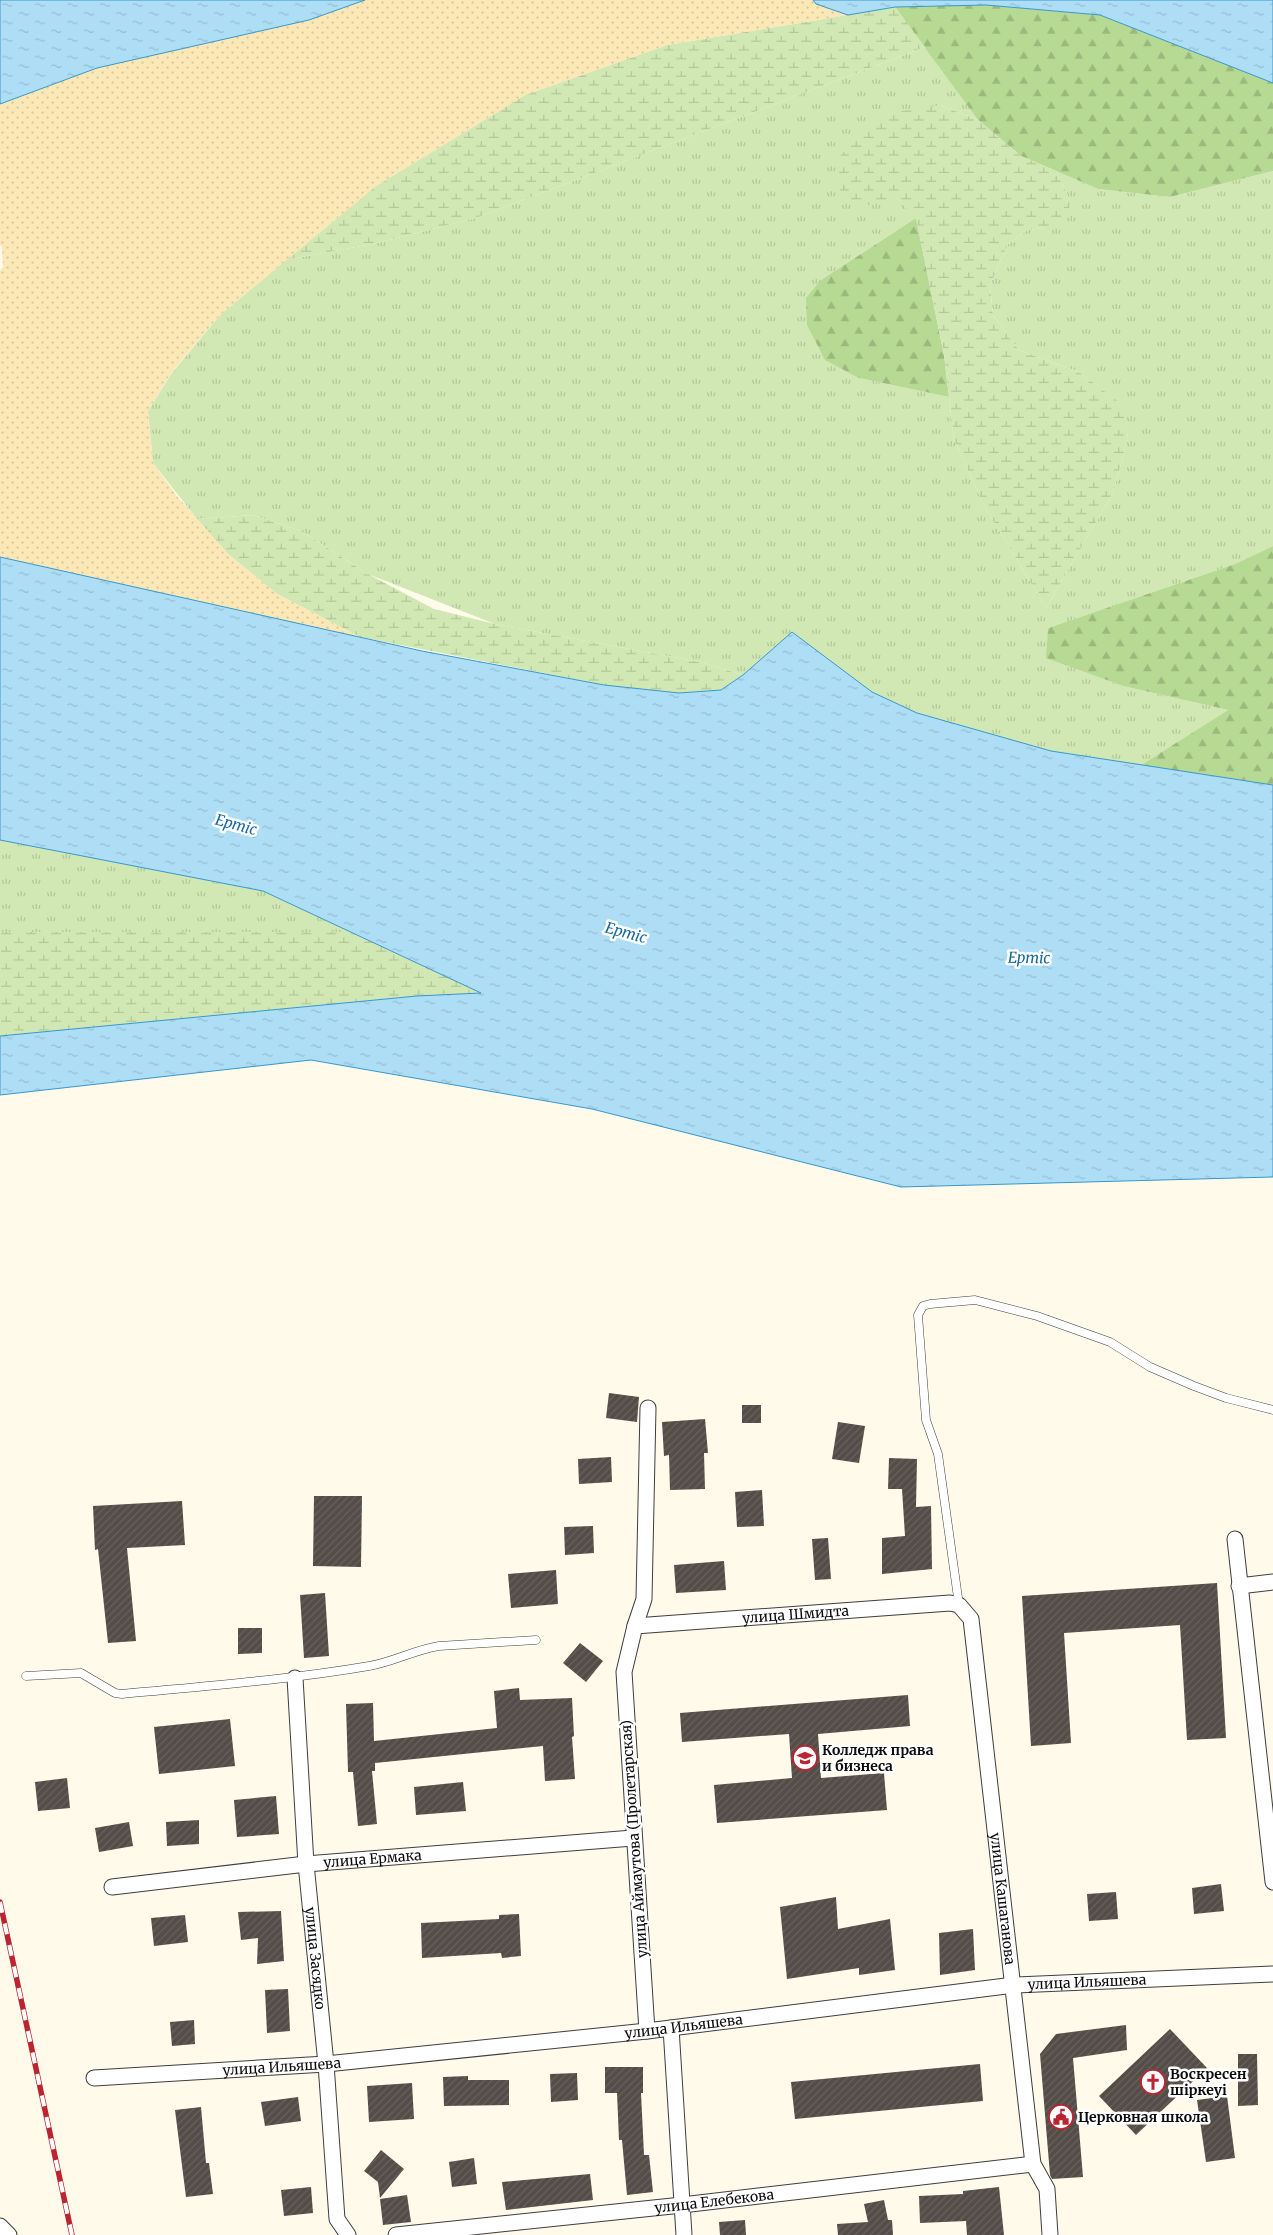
<svg xmlns="http://www.w3.org/2000/svg" width="1273" height="2235" viewBox="0 0 1273 2235" font-family="Merriweather,serif">
<style>
.grass{fill:url(#grass-tufts)}
.forest{fill:url(#forest-firs)}
.wetland{fill:url(#wetland-marsh)}
.sand{fill:url(#sand-dots)}
.water{fill:url(#water-ripples);stroke:#3598cd}
.building{fill:url(#building-hatch)}
.lines{fill:none;stroke-linecap:round;stroke-linejoin:round}
.service-casing{stroke:#3e3e3e;stroke-width:9}
.minor-casing{stroke:#3e3e3e;stroke-width:17}
.service{stroke:#fff;stroke-width:8}
.minor{stroke:#fff;stroke-width:15}
.rail-casing{stroke:#bb2432;stroke-width:5.5}
.rail{stroke:#fff;stroke-width:4;stroke-dasharray:11;stroke-linecap:butt}
.labels{text-anchor:middle;stroke-width:5;stroke-linejoin:round;paint-order:stroke}
.street-label{font-size:14px;fill:#0b0b0b;stroke:#fff}
.poi-label{font-size:14px;font-weight:bold;fill:#0b0b0b;stroke:#fff;text-anchor:start}
.water-label{font-size:15px;font-style:italic;fill:#15679c;stroke:#fff}
</style>
<defs>
<pattern id="grass-tufts" width="24" height="20" patternUnits="userSpaceOnUse" patternTransform="scale(1.25)"><rect width="24" height="20" fill="#d1e8b4"/><path d="M3 7l-1-3M5 7V3M7 7l1-3M15 17l-1-3M17 17v-4M19 17l1-3" fill="none" stroke="#b2c699"/></pattern>
<pattern id="forest-firs" width="22" height="20" patternUnits="userSpaceOnUse" patternTransform="scale(1.25)"><rect width="22" height="20" fill="#b6d993"/><path d="M5 1l3.5 6h-7zM16 11l3.5 6h-7z" fill="#9bb97d"/></pattern>
<pattern id="wetland-marsh" width="20" height="14" patternUnits="userSpaceOnUse" patternTransform="scale(1.25)"><rect width="20" height="14" fill="#d1e8b4"/><path d="M1 5h8M5 5V1M11 12h8M15 12V8" fill="none" stroke="#b2c699"/></pattern>
<pattern id="sand-dots" width="8" height="8" patternUnits="userSpaceOnUse" patternTransform="scale(1.25)"><rect width="8" height="8" fill="#fbe8b6"/><path d="M2 2h.1M6 6h.1" fill="none" stroke="#d6c69b" stroke-width="1.8" stroke-linecap="round"/></pattern>
<pattern id="water-ripples" width="26" height="14" patternUnits="userSpaceOnUse" patternTransform="scale(1.25)"><rect width="26" height="14" fill="#aedef6"/><path d="M2 4q2-2 4 0t4 0M15 11q2-2 4 0t4 0" fill="none" stroke="#94bdd2"/></pattern>
<pattern id="building-hatch" width="6" height="6" patternUnits="userSpaceOnUse" patternTransform="scale(1.25)"><rect width="6" height="6" fill="#544c47"/><path d="M-1 1l2-2M0 6l6-6M5 7l2-2" fill="none" stroke="#68615d"/></pattern>
</defs>
<rect width="100%" height="100%" fill="#fffae9"/>
<!-- grass -->
<path class="grass" d="M925,47L978,120L940,105L896,197L916,218L821,280L859,378L949,397L954,439L983,504L1046,608L1113,493L1128,438L1122,405L1079,372L1019,350L993,315L990,285L1008,244L1027,230L1045,228L1070,200L1056,171L1098,189L1170,197L1273,171V546L1235,564L1048,628L1047,658L1123,686L1228,710L1141,765L1051,751L917,713L872,692L792,632L743,675L700,662L495,624L368,574L301,531L253,515L197,519L153,463L148,411L171,374L220,315L286,260L377,243L476,218Z
M0,840L263,891L350,932H0Z"/>
<!-- forest -->
<path class="forest" d="M986,5L1100,15L1273,83V171L1170,197L1098,189L1021,156L978,120L895,7Z
M916,218L944,355L949,397L859,378L825,360L807,325L806,298L821,280Z
M1273,546V785L1141,765L1228,710L1123,686L1046,658L1048,628L1235,564Z"/>
<!-- wetland -->
<path class="wetland" d="M895,7L925,47L476,218L377,243L286,260L376,186L525,95L667,45Z
M940,105L978,120L1021,156L1056,171L1070,200L1068,218L1045,228L1027,230L1008,244L990,285L993,315L1019,350L1079,372L1123,405L1128,438L1113,493L1046,608L983,504L954,439L944,355L916,219L896,197L858,208L840,190L838,158L881,114Z
M253,515L301,531L368,574L434,609L495,624L700,662L743,675L721,690L679,693L604,685L360,637L277,594L228,554L197,519Z
M0,932H350L482,993L417,996L0,1036Z"/>
<!-- sand -->
<path class="sand" d="M365,0H813L816,4L848,15L667,45L525,95L376,186L220,315L171,373L148,411L153,463L177,496L228,554L277,594L360,637L0,557V271L3,267L2,247L0,245V104L97,68L309,20Z"/>
<!-- water -->
<path class="water" d="M0,0H365L309,20L97,68L0,104Z
M813,0H1273V83L1100,15L986,5L895,7L848,15L816,4Z
M0,557L422,651L604,685L679,693L721,690L743,675L792,632L872,692L917,713L1051,751L1273,785V1177L901,1187L592,1109L311,1060L0,1095V1036L417,996L481,993L263,891L0,840Z"/>
<!-- building -->
<path class="building" d="M609,1393L639,1397L637,1422L606,1418Z
M742,1405H761V1423H742Z
M705,1419L708,1453H704L705,1489L670,1490L669,1455L664,1456L662,1422Z
M838,1422L865,1426L859,1463L832,1459Z
M611,1457L612,1482L579,1484L578,1459Z
M889,1458L917,1459L916,1507L931,1506L932,1569L882,1574V1538L905,1536L902,1489H888Z
M762,1490L764,1526L737,1527L735,1492Z
M314,1496H362L361,1567L313,1566Z
M182,1501L185,1545L127,1548L136,1641L108,1643L98,1549L95,1550L93,1506Z
M593,1526L594,1553L565,1555L564,1527Z
M828,1538L831,1579L815,1580L812,1539Z
M724,1561L726,1590L676,1593L674,1565Z
M556,1570L558,1604L511,1608L508,1574Z
M1217,1583L1226,1738L1187,1740L1180,1625L1064,1633L1071,1743L1031,1746L1022,1596Z
M325,1593L329,1656L304,1658L300,1595Z
M238,1628H262V1653L238,1654Z
M580,1643L603,1661L586,1682L563,1663Z
M519,1688L520,1700L572,1698L574,1736L572,1737L575,1779L545,1781L543,1746L375,1763V1771H372L377,1824L358,1826L353,1772H348L346,1704L373,1703L374,1741L497,1728L494,1691Z
M908,1695L910,1726L818,1734L821,1778L884,1773L887,1810L717,1823L714,1785L792,1778L789,1734L682,1742L680,1713Z
M230,1719L235,1766L159,1774L154,1727Z
M67,1778L70,1808L38,1811L35,1782Z
M463,1782L466,1811L416,1815L414,1787Z
M276,1796L279,1834L237,1837L234,1800Z
M199,1820V1844L167,1846L166,1822Z
M129,1822L133,1846L99,1852L95,1828Z
M1221,1884L1224,1911L1194,1914L1192,1888Z
M1116,1892L1118,1919L1089,1921L1087,1894Z
M836,1897L838,1929L890,1919L895,1970L859,1975V1968L787,1979L780,1907Z
M281,1911L284,1961L257,1964L258,1938L241,1940L238,1912Z
M519,1914L521,1956L502,1958L501,1953L422,1958L421,1923L499,1919V1915Z
M185,1915L188,1942L154,1946L151,1918Z
M973,1929L975,1970L940,1975L939,1933Z
M288,1989L290,2031L267,2033L265,1990Z
M194,2020L195,2044L172,2046L170,2022Z
M1126,2025L1127,2050L1073,2058L1083,2177L1052,2179L1050,2175L1040,2054L1056,2034Z
M1170,2029L1207,2068L1136,2135L1099,2096Z
M1238,2054H1257L1258,2105L1238,2106Z
M980,2064L983,2101L795,2119L791,2082Z
M605,2067H643V2093H641L644,2155H649L653,2192L627,2195L622,2140H619L617,2093H605Z
M577,2073L578,2100L551,2102L550,2074Z
M468,2076V2080H509V2105L444,2106L443,2077Z
M412,2083L414,2119L369,2122L367,2086Z
M1227,2096L1235,2158L1206,2162L1197,2100Z
M298,2097L301,2121L265,2126L261,2102Z
M201,2107L206,2163H209L213,2194L186,2197L175,2110Z
M381,2150L404,2169L380,2198L378,2182L364,2171Z
M474,2158L477,2184L452,2187L449,2162Z
M590,2174L593,2200L506,2210L502,2182Z
M311,2187L313,2213L284,2216L281,2190Z
M999,2187L1004,2235H967L966,2221L920,2223L919,2196L963,2194V2191Z
M407,2195L411,2222L383,2225L380,2199Z
M884,2200L888,2220H892L893,2235H838L837,2224L868,2222L864,2204Z
M745,2220L746,2235H720L719,2222Z"/>
<g class="lines">
<defs>
<path id="service" d="M959,1605L938,1454L926,1420L918,1315L923,1306L930,1304L975,1300L1037,1316L1110,1342L1150,1367L1194,1386L1226,1398L1273,1410
M26,1676L81,1673L115,1693L122,1694C205,1686 287,1680 369,1666C393,1662 414,1650 439,1646L536,1640"/>
<g id="minor">
<path d="M1235,1539L1273,1882"/>
<path d="M1239,1586L1273,1582"/>
<path d="M635,1626L644,1599L648,1408"/>
<path id="s1" d="M295,1678L306,1864L326,2064L337,2219L348,2235"/>
<path id="s2" d="M112,1887L306,1864L633,1838"/>
<path d="M671,2028L684,2235"/>
<path id="s3" d="M647,2031L624,1672L635,1626L950,1603L959,1605L971,1619L1033,2164L1047,2189L1050,2235"/>
<path id="s4" d="M94,2078L326,2064L647,2031L1014,1985L1273,1974"/>
<path d="M0,2226L9,2235"/>
<path id="s5" d="M396,2235L682,2205L1033,2164"/>
</g>
</defs>
<!-- service casing -->
<use href="#service" class="service-casing"/>
<!-- minor casing -->
<use href="#minor" class="minor-casing"/>
<!-- service -->
<use href="#service" class="service"/>
<!-- minor -->
<use href="#minor" class="minor"/>
<defs>
<path id="rail" d="M0,1902L72,2235"/>
</defs>
<!-- rail casing -->
<use href="#rail" class="rail-casing"/>
<!-- rail -->
<use href="#rail" class="rail"/>
</g>
<!-- icons -->
<defs>
<symbol id="university-ring" viewBox="-11 -11 22 22"><circle r="9.5" fill="#fff" stroke="#bb2432" stroke-width="1.5"/><path d="M0-5L7-2L0 1L-7-2ZM-4 1L0 2.5L4 1V4Q0 6-4 4Z" fill="#bb2432"/></symbol>
<symbol id="church-ring" viewBox="-11 -11 22 22"><circle r="9.5" fill="#fff" stroke="#bb2432" stroke-width="1.5"/><path d="M-1.2-6h2.4v3.5h3.3v2.4h-3.3V6h-2.4V-.1h-3.3v-2.4h3.3Z" fill="#bb2432"/></symbol>
<symbol id="civic-ring" viewBox="-11 -11 22 22"><circle r="9.5" fill="#fff" stroke="#bb2432" stroke-width="1.5"/><path d="M-.6-6.5H3V-4.5H.6V-3L4-1V1h2V6H-6V1h2V-1L-.6-3ZM-1.2 2.5V6h2.4V2.5Z" fill="#bb2432"/></symbol>
</defs>
<g fill-rule="evenodd">
<use href="#university-ring" x="791" y="1744" width="28" height="28"/>
<use href="#church-ring" x="1139" y="2068" width="28" height="28"/>
<use href="#civic-ring" x="1047" y="2103" width="28" height="28"/>
</g>
<g class="labels">
<!-- street labels -->
<g class="street-label">
<text dy="5" stroke="none"><textPath href="#s3" startOffset="568">улица Шмидта</textPath></text>
<text transform="translate(634 1839) rotate(-94)" y="5">улица Аймаутова (Пролетарская)</text>
<text dy="5" stroke="none"><textPath href="#s2" startOffset="262">улица Ермака</textPath></text>
<text dy="5" stroke="none"><textPath href="#s3" startOffset="1032">улица Кашаганова</textPath></text>
<text dy="5" stroke="none"><textPath href="#s1" startOffset="281">улица Засядко</textPath></text>
<text dy="5" stroke="none"><textPath href="#s4" startOffset="998">улица Ильяшева</textPath></text>
<text dy="5" stroke="none"><textPath href="#s4" startOffset="592">улица Ильяшева</textPath></text>
<text dy="5" stroke="none"><textPath href="#s4" startOffset="188">улица Ильяшева</textPath></text>
<text dy="5" stroke="none"><textPath href="#s5" startOffset="320">улица Елебекова</textPath></text>
</g>
<!-- poi labels -->
<g class="poi-label">
<text x="822" y="1755">Колледж права<tspan x="822" dy="16">и бизнеса</tspan></text>
<text x="1170" y="2079">Воскресен<tspan x="1170" dy="16">шіркеуі</tspan></text>
<text x="1078" y="2122">Церковная школа</text>
</g>
<!-- water labels -->
<g class="water-label">
<text transform="translate(236 825) rotate(15)" y="5">Ертіс</text>
<text transform="translate(626 933) rotate(15)" y="5">Ертіс</text>
<text transform="translate(1029 958) rotate(1)" y="5">Ертіс</text>
</g>
</g>
</svg>
